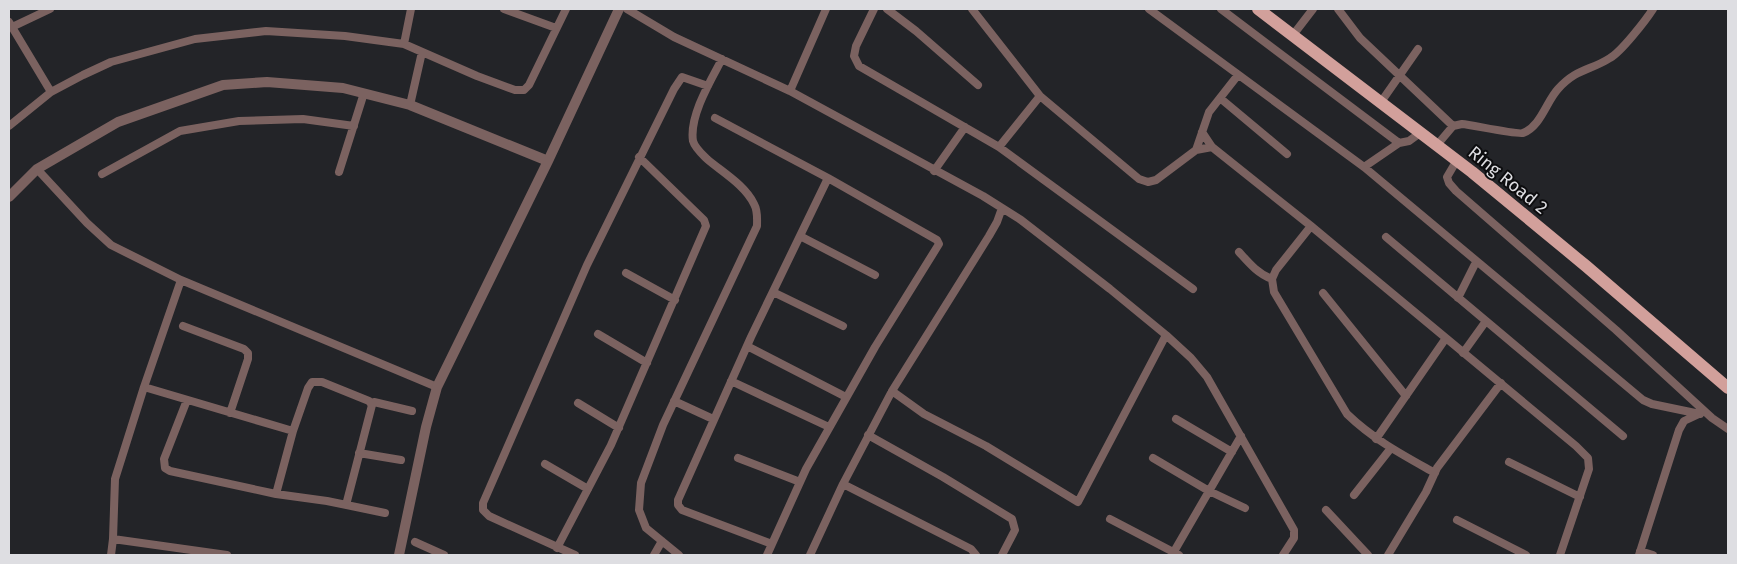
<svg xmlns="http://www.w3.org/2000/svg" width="1737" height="564" viewBox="0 0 1737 564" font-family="'Fira Sans',sans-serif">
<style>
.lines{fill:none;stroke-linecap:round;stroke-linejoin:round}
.minor{stroke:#7b6260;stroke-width:8}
.tertiary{stroke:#7b6260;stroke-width:10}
.primary{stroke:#d2a09b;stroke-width:12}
.labels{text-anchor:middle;stroke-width:4;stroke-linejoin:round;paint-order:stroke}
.street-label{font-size:18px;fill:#dedee2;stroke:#0d0d0f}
</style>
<rect width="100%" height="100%" fill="#232428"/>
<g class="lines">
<!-- minor -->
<path class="minor" d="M504,9L556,28
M627,9L674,37L790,91L983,196L1021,220L1110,289L1166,335L1191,358L1207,377L1294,530V538L1283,555
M874,9L856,46L854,56L859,66L999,147L1193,289
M887,9L916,31L978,85
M972,9L1040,96L1139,179L1148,182L1156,180L1196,150L1212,147
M1149,9L1364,167L1643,400L1652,404L1700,414
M1221,9L1399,143
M1338,9L1360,38L1453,126
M9,22L51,92
M12,27L50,9
M1293,35L1313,9
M404,44L411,9
M790,91L826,9
M1220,98L1287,154
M1381,102L1418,49
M410,105L422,52
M715,118L828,178L937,240L939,244L875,347L806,469L767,555
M9,126L51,92L83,75L111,62L195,39L266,31L345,36L404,44L477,76L515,90H524L529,85L566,9
M1202,132L1212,147L1311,226L1576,446L1588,458L1589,469L1560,555
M1437,145L1453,126L1462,124C1472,125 1518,135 1523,133C1541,126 1546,102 1558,89C1577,68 1590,71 1610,58C1621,52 1646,20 1653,9
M999,147L1040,96
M1196,150L1209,112L1238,75
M1457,160L1447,177L1449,183L1456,191L1616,330L1712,418L1728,429
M1364,167L1399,143L1409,141L1420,133
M37,169L87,223L111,245L181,280L437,387
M934,171L965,127
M339,172L364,93
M102,174L180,131L239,121L303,119L354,126
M1311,226L1276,270L1272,279L1274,292L1347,414C1374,440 1403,455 1435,473
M800,236L875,275
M1386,237L1623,436
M1239,252C1249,263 1258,274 1272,279
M626,273L675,300
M773,292L843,326
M1323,293L1406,396
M1458,298L1476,262
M183,326L244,349L248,353V359L230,413
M598,334L647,363
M747,346L846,397
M1463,353L1486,321
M731,381L829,427
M144,387L293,431
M892,391L924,414L986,446L1078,502L1166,335
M187,400L164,459L165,468L170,471L276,494L327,501L385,513
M674,401L713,419
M371,403L374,402L412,411
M578,403L619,428
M1176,419L1232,452
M868,435L943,477L1012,519L1015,530L1002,555
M1376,439L1446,338
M359,453L401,460
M738,458L800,482
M1153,458L1209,491L1245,508
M1509,462L1580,497
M545,464L588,489
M843,484L971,549L976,555
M276,494L293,431L308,388L312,382H322L369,401L372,405L346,505
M1354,495L1391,448
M1326,510L1368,555
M1110,519L1179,555
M1457,520L1526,555
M113,539L227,555
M415,542L444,555
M772,544L682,510L678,505V500L751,337L828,178
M557,548L611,445L706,226L704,220L639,157
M1640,551L1653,555
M111,555L113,539L115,479L144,387L181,280
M575,555L489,516L483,510V503L587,265L674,89L682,77L708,86
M654,555L662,541
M679,555L646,528L639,510L641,483L663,425L757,226C757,218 758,211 754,204C745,185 722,172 707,159C702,154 695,148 693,141C689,116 711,80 722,59
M810,555L843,484L892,391L989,236L997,222L1002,208
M1172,555L1241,436
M1388,555L1426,492L1437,468L1501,383
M1639,555L1679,430L1684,421L1699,414"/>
<!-- tertiary -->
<path class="tertiary" d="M9,197L37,169L118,122L223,85L267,82L343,88L410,105L548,161
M399,555L426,427L437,387L548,161L619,9"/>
<!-- primary -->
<path class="primary" d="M1258,9L1472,172L1586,266L1728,388"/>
</g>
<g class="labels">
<!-- street labels -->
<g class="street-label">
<text transform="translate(1508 180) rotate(39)" y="6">Ring Road 2</text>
</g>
</g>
<!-- border -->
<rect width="1737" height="564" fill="none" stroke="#dedee2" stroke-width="20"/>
</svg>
